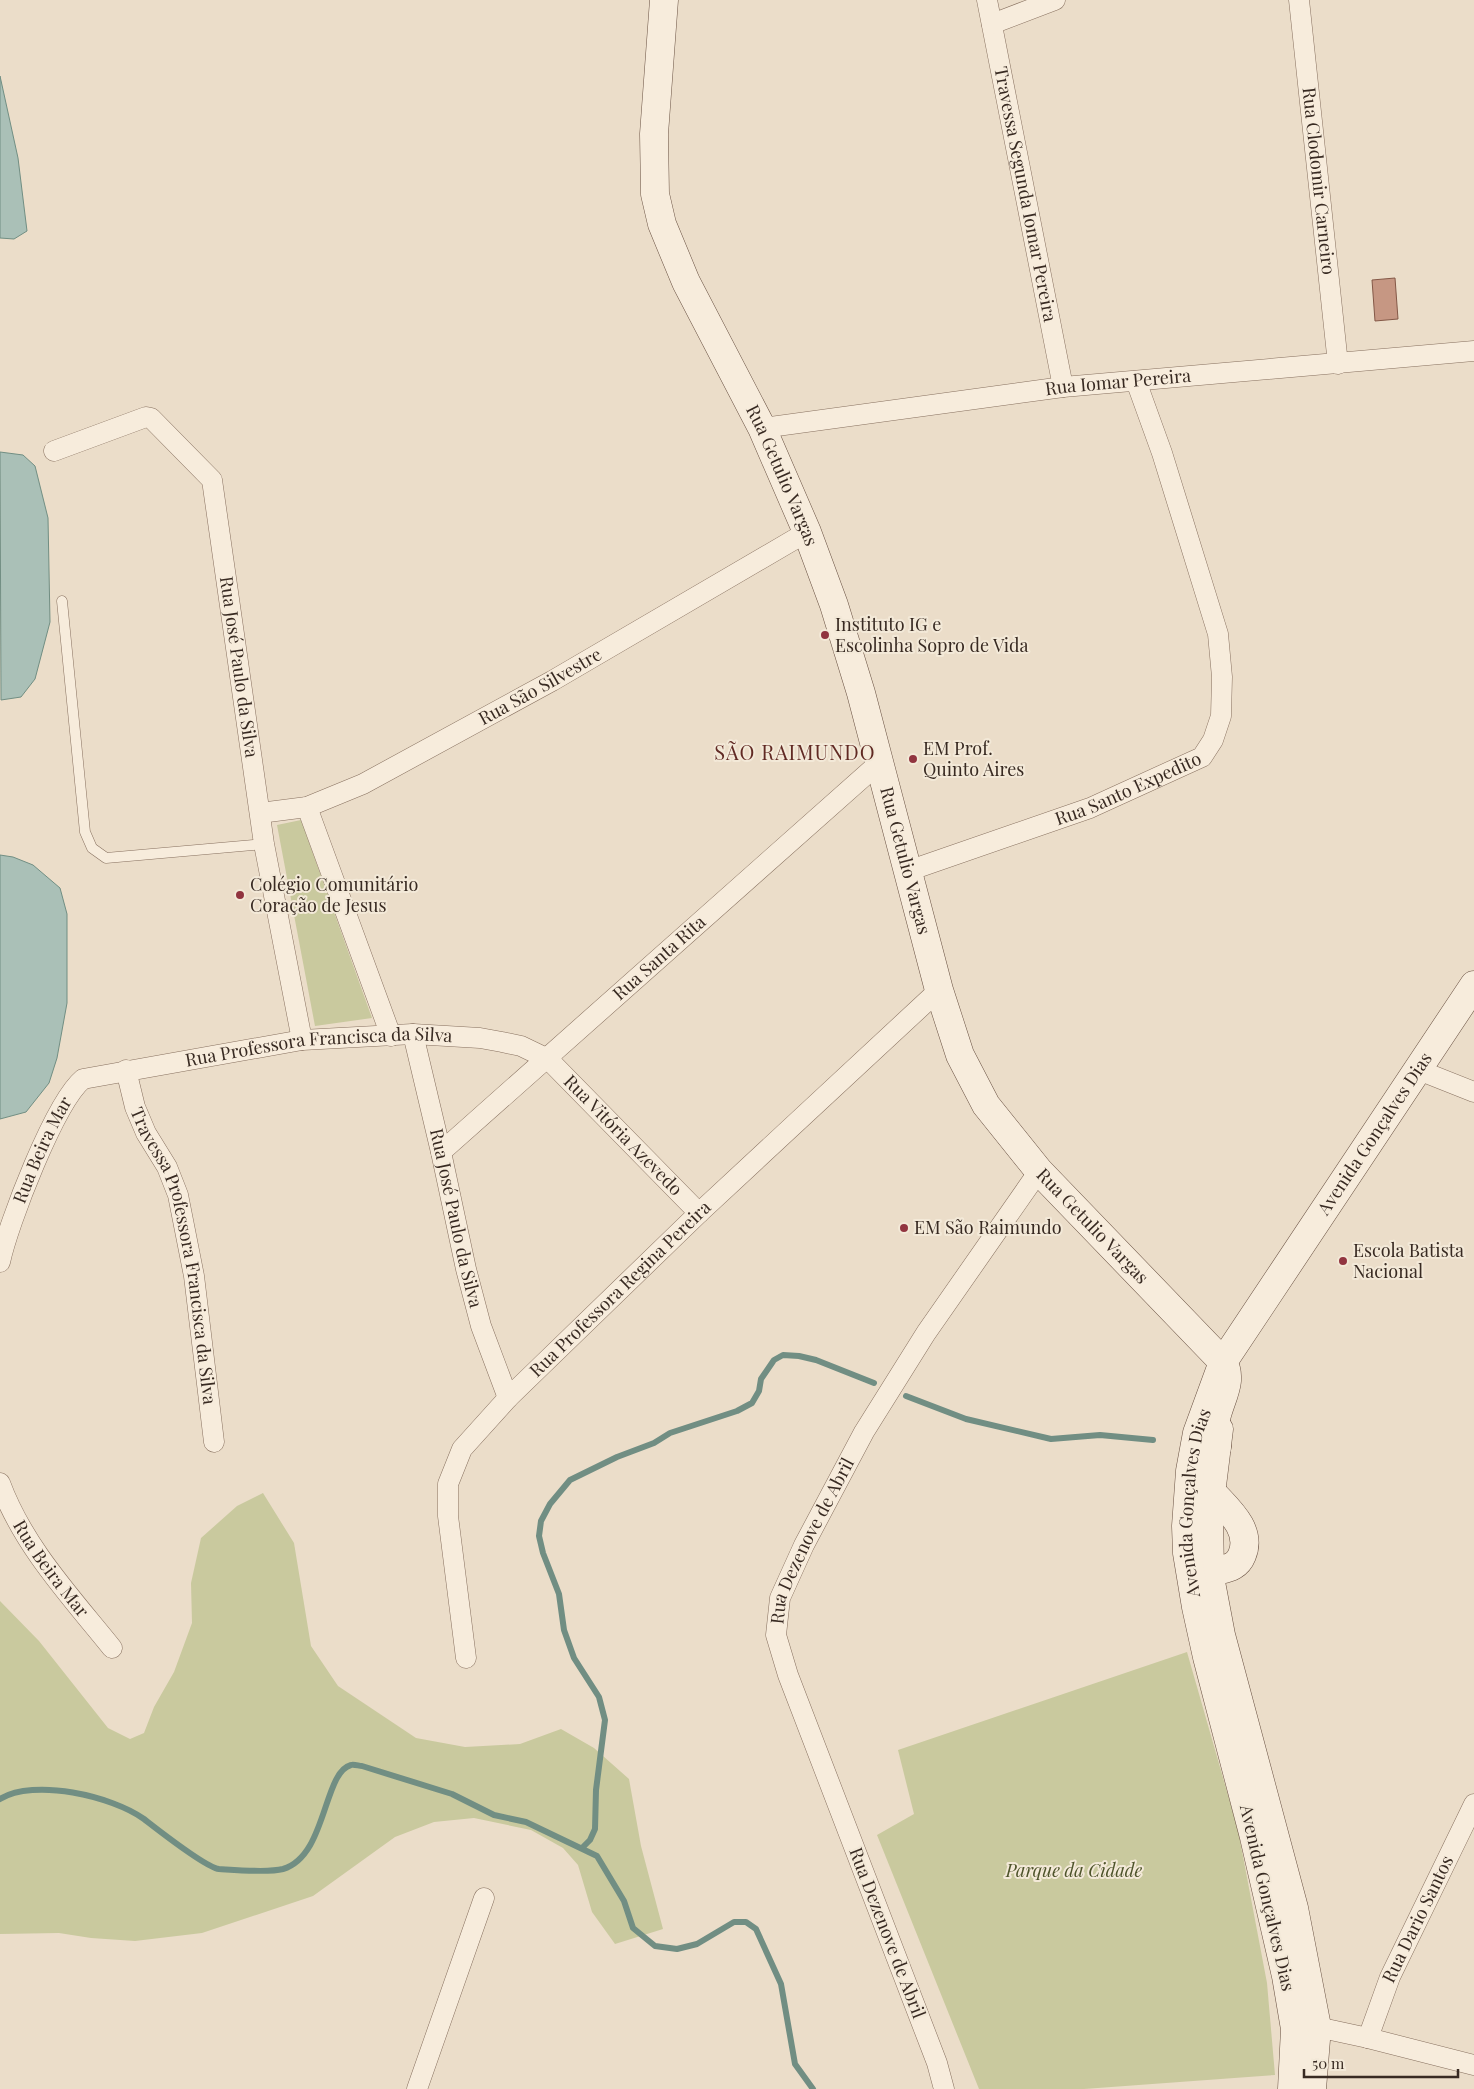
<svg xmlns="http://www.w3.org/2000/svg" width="1474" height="2089" viewBox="0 0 1474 2089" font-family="'Playfair Display',serif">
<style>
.green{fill:#c9c99e}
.water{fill:#aac0b7;stroke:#718e83}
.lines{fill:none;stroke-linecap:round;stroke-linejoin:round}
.stream{stroke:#718e83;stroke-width:6}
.building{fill:#c69783;stroke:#845847}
.lane-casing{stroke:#87705f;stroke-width:11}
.street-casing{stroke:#87705f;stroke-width:21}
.secondary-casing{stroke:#695142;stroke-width:29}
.lane{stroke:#f7ecdc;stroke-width:10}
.street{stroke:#f7ecdc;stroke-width:20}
.secondary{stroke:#f7ecdc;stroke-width:28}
.poi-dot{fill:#91343f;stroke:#f3e9d8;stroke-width:2}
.labels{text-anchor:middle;stroke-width:4;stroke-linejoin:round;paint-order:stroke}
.street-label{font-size:18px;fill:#382a22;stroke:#f3e9d8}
.poi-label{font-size:18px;fill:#382a22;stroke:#f3e9d8;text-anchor:start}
.park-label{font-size:18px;font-style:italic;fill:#4d532a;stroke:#f3e9d8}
.quarter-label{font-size:20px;letter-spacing:1px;fill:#612a24;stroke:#f3e9d8}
</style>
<rect width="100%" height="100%" fill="#ebddc9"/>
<!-- green -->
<path class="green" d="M301,820L372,1018L315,1026L277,825Z
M263,1493L294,1543L311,1646L338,1686L416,1738L465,1747L520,1744L561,1729L594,1748L629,1779L641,1846L663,1929L615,1944L592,1912L578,1865L563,1848L531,1830L474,1818L434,1822L395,1837L313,1896L202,1933L135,1941L91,1938L59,1933L0,1934V1601L39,1641L108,1728L130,1739L144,1733L154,1707L174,1672L192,1623L191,1583L201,1538L237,1506Z
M1187,1652L1238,1830L1267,1983L1275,2075L1084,2089H979L877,1835L914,1814L898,1750Z"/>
<!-- water -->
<path class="water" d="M0,76L18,158L27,231L14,239L0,238Z
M0,452L23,455L35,466L48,518L50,622L35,679L21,697L1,700Z
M0,855L13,857L33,865L60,888L67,914V1003L57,1058L49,1083L26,1112L0,1119Z"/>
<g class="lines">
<!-- stream -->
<path class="stream" d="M906,1396L966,1419L1051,1439L1100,1435L1153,1440
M0,1799C34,1778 112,1796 144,1819C157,1829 205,1867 219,1869C235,1870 268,1873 283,1869C327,1856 323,1772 351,1765C354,1764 359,1766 362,1766L452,1794L494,1815L526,1822L597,1856L624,1901L633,1928L655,1946L677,1949L697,1944L734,1922H746L756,1929L781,1984L795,2064L813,2089
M583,1847L590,1840L595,1829L596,1790L605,1720L599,1697L574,1658L564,1630L559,1594L543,1553L539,1536L541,1521L550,1504L570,1480L617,1457L654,1443L670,1433L737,1411L752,1403L759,1391L761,1379L774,1360L783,1355L799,1356L816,1360L874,1383"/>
</g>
<!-- building -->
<path class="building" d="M1395,278L1398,319L1375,321L1372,280Z"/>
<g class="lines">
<defs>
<path id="lane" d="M62,601L85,832L92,848L106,858L264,844"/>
<g id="street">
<path id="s1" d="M987,0L1063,387"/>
<path id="s2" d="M1299,0L1338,364"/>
<path d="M992,24L1055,0"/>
<path id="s3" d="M762,428L1063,387L1474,351"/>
<path id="s4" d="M54,451L146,417L151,418L212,480L264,844L302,1040"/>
<path d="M307,807L391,1036"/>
<path id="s5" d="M260,813L307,807L363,784L552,681L807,532"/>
<path id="s6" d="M908,871L1090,808L1202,757L1213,740L1221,716L1222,677L1218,634L1162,453L1136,381"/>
<path id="s7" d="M413,1034L441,1152L466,1269L481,1326L508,1398"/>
<path d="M1416,1069L1474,1092"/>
<path id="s8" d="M126,1070L135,1107L146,1133L167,1167L178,1195L194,1276L214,1442"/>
<path id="s9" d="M441,1152L878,764"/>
<path id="s10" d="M0,1262C8,1224 55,1102 83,1079L302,1040L413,1034L480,1038L502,1042L521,1046L548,1059L699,1213"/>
<path id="s11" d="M0,1483C23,1546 71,1597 112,1648"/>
<path id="s12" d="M466,1658L448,1516V1484L462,1449L508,1398L699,1213L939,990"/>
<path d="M1303,2028L1317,2027L1368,2038L1474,2065"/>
<path id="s13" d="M1368,2038L1390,1977L1474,1804"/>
<path d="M417,2089L484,1898"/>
<path id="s14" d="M944,2089L937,2063L788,1675L776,1635L780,1598L804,1545L864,1432L926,1333L1039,1171"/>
</g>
<g id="secondary">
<path id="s15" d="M664,0L654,134L655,194L662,224L686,282L762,428L807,532L834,605L861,693L939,990L960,1055L986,1105L1039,1171L1223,1362C1234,1381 1220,1399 1216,1419C1215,1429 1216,1438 1217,1447"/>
<path d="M1219,1429L1209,1510L1210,1577L1221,1635L1294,1908L1317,2027L1312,2089"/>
<path d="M1198,1555L1201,1560L1220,1570C1230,1568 1238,1565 1242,1555C1253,1529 1226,1508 1211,1491"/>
<path id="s16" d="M1292,2089L1295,2029L1286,1976L1254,1837L1207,1657L1196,1607L1187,1553L1186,1526L1190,1471L1197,1433L1223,1362L1474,985"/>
</g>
</defs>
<!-- lane casing -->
<use href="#lane" class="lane-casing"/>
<!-- street casing -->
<use href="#street" class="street-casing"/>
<!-- secondary casing -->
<use href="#secondary" class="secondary-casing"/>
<!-- lane -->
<use href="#lane" class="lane"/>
<!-- street -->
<use href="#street" class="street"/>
<!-- secondary -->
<use href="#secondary" class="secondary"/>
</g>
<!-- markers -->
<g class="poi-dot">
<circle cx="825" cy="635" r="5"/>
<circle cx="913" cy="759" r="5"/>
<circle cx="240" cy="895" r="5"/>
<circle cx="904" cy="1228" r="5"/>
<circle cx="1343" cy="1261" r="5"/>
</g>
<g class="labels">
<!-- street labels -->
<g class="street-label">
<text dy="6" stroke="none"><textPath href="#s2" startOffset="182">Rua Clodomir Carneiro</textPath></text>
<text dy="6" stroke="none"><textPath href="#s1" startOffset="198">Travessa Segunda Iomar Pereira</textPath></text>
<text dy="6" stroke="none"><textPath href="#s3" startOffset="359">Rua Iomar Pereira</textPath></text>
<text dy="6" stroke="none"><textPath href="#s15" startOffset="504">Rua Getulio Vargas</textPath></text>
<text dy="6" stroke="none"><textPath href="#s4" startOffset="379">Rua José Paulo da Silva</textPath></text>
<text dy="6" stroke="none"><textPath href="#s5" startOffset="310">Rua São Silvestre</textPath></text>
<text dy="6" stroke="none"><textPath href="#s6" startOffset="235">Rua Santo Expedito</textPath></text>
<text dy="6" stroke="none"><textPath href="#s15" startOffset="909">Rua Getulio Vargas</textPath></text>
<text dy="6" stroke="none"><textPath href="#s9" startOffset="292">Rua Santa Rita</textPath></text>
<text dy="6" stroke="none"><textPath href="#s10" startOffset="441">Rua Professora Francisca da Silva</textPath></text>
<text dy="6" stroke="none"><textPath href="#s16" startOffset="1019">Avenida Gonçalves Dias</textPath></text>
<text dy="6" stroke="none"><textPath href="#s10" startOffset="782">Rua Vitória Azevedo</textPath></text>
<text dy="6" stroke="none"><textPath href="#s10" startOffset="120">Rua Beira Mar</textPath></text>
<text dy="6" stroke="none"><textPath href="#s7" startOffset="189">Rua José Paulo da Silva</textPath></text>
<text dy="6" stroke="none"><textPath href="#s15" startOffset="1329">Rua Getulio Vargas</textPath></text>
<text dy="6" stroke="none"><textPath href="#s8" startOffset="194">Travessa Professora Francisca da Silva</textPath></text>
<text dy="6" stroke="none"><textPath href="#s12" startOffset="438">Rua Professora Regina Pereira</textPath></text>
<text dy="6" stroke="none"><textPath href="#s16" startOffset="599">Avenida Gonçalves Dias</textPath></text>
<text dy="6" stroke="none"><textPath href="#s14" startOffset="586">Rua Dezenove de Abril</textPath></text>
<text dy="6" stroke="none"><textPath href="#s11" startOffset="100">Rua Beira Mar</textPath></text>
<text transform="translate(1267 1898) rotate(77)" y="6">Avenida Gonçalves Dias</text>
<text dy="6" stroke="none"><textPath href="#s13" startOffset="129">Rua Dario Santos</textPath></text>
<text transform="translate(887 1933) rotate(69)" y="6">Rua Dezenove de Abril</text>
</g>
<!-- poi labels -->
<g class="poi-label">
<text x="835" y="631">Instituto IG e<tspan x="835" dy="21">Escolinha Sopro de Vida</tspan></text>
<text x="923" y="755">EM Prof.<tspan x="923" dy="21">Quinto Aires</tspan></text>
<text x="250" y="891">Colégio Comunitário<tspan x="250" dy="21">Coração de Jesus</tspan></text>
<text x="914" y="1234">EM São Raimundo</text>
<text x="1353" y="1257">Escola Batista<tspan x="1353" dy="21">Nacional</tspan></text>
</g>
<!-- park labels -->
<g class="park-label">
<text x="1074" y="1877">Parque da Cidade</text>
</g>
<!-- quarter labels -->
<g class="quarter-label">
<text x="795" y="760">SÃO RAIMUNDO</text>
</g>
</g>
<!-- scale -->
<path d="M1304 2069v8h154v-8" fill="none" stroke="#382a22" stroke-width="2.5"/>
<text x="1312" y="2069" font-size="15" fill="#382a22" stroke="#f3e9d8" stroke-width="4" paint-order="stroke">50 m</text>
</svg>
